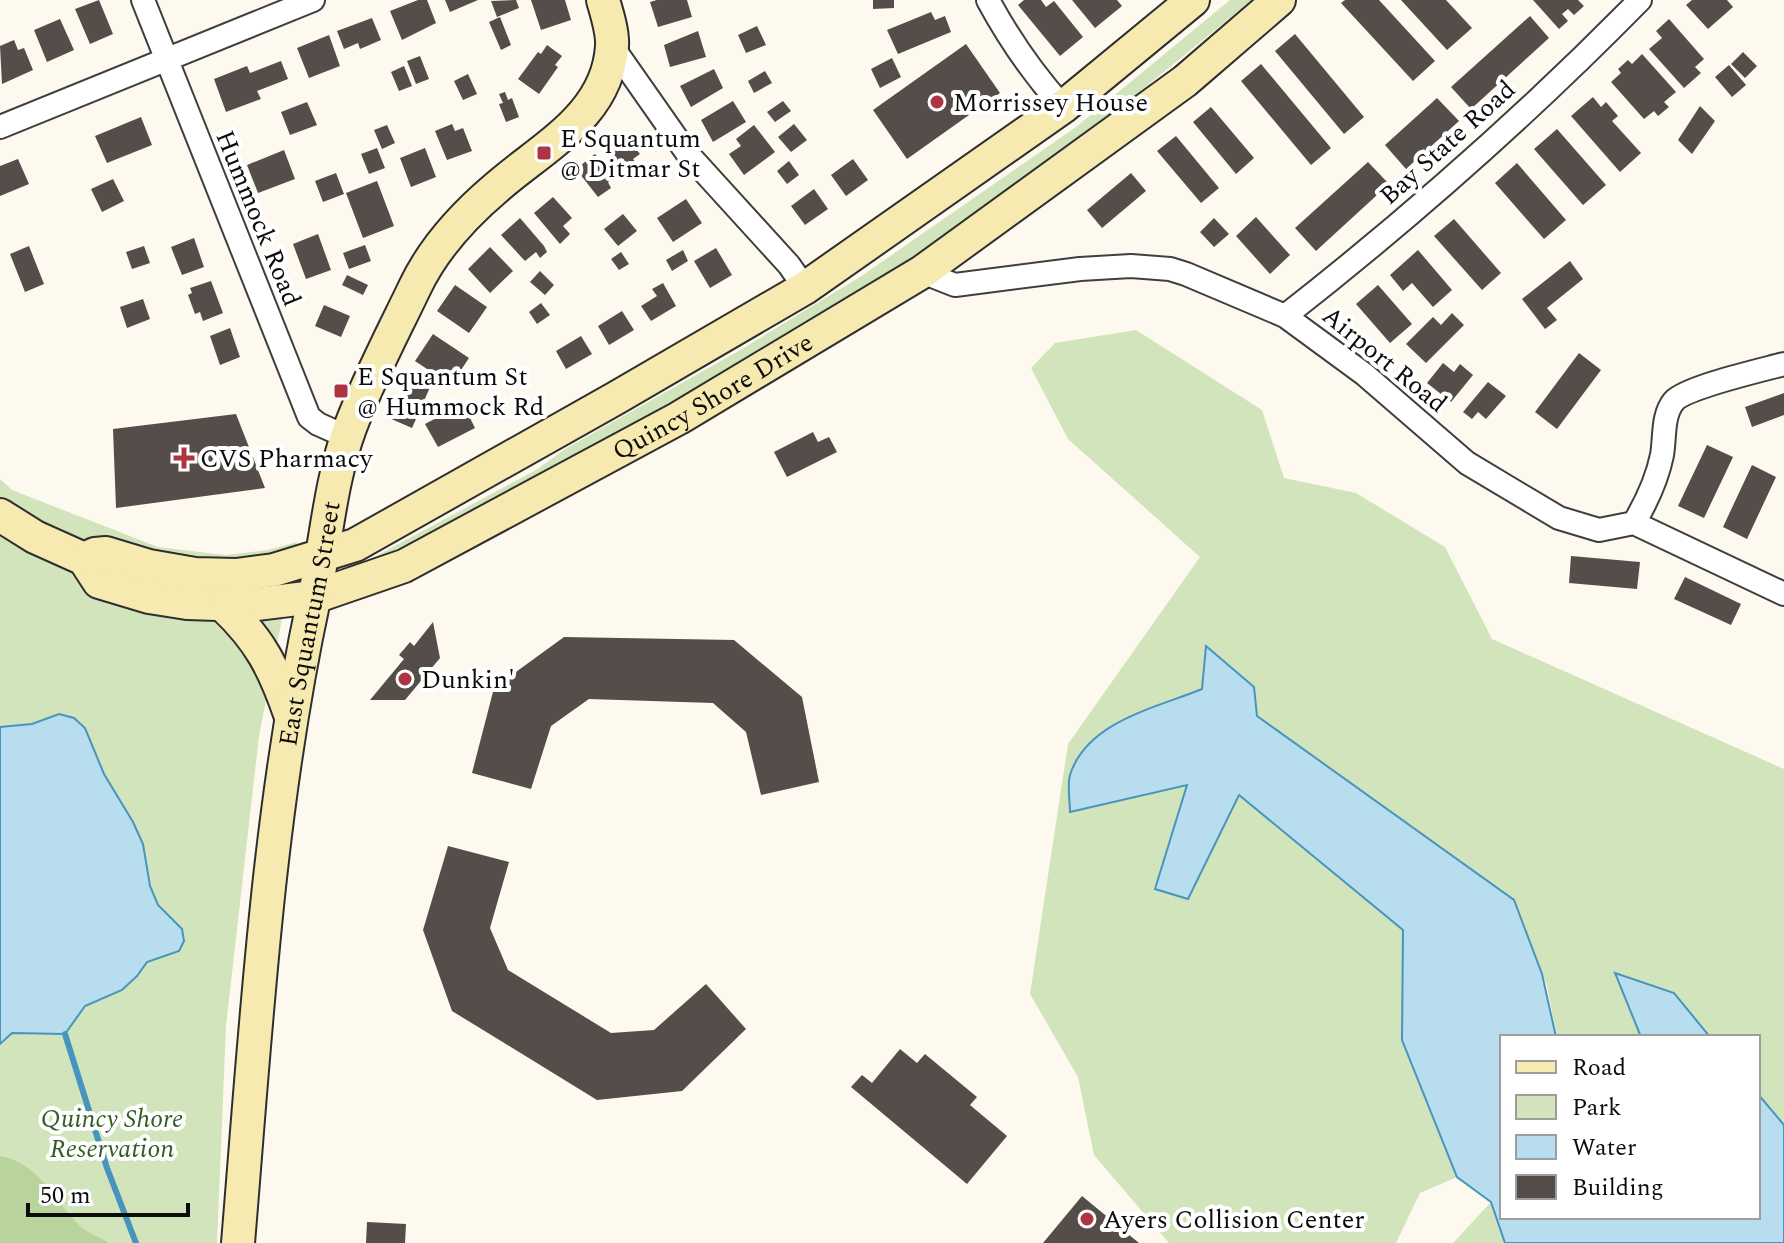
<svg xmlns="http://www.w3.org/2000/svg" width="1784" height="1243" viewBox="0 0 1784 1243" font-family="Spectral,serif">
<style>
.green{fill:#d2e4bb}
.forest{fill:#b8d39c}
.water{fill:#b8ddef;stroke:#4795be;stroke-width:2}
.lines{fill:none;stroke-linecap:round;stroke-linejoin:round}
.stream{stroke:#4795be;stroke-width:6}
.building{fill:#544d4a}
.street-casing{stroke:#3f3f3f;stroke-width:26}
.secondary-casing{stroke:#2e2e2e;stroke-width:36}
.street{stroke:#fff;stroke-width:22}
.secondary{stroke:#f6eab0;stroke-width:32}
.poi-dot{fill:#ad3441;stroke:#fff;stroke-width:3}
.labels{text-anchor:middle;stroke-width:8;stroke-linejoin:round;paint-order:stroke}
.poi-label{font-size:26px;fill:#0c0c0c;stroke:#fff;text-anchor:start}
.street-label{font-size:26px;fill:#0c0c0c;stroke:#fff}
.park-label{font-size:26px;font-style:italic;fill:#335c24;stroke:#fff}
</style>
<rect width="100%" height="100%" fill="#fdf9ee"/>
<!-- green -->
<path class="green" d="M1230,0H1252L1084,137L871,287L624,432L364,566L363,563L536,470L565,449L742,349L863,275L1076,127Z
M1136,330L1262,410L1284,478L1356,493L1445,547L1492,639L1784,769V1125L1758,1094V1037H1710L1673,993L1626,1002L1641,1037H1557L1547,986L1513,900L1257,716L1207,646L1202,689L1116,723L1187,785L1156,889L1188,899L1238,795L1404,930L1402,1040L1457,1177L1420,1193L1396,1243H1169L1094,1155L1078,1077L1030,994L1068,744L1200,557L1068,439L1031,368L1055,343Z
M0,479L12,490L158,547L225,555L268,550L297,542L259,736L226,1026L217,1243H0V1044L11,1033L65,1034L85,1006L122,989L137,976L147,962L179,951L182,929L158,906L150,886L143,844L104,774L85,728L48,718L32,724L0,727Z
M1491,1202L1505,1243H1453Z"/>
<!-- forest -->
<path class="forest" d="M0,1156C40,1163 54,1201 81,1227C89,1234 100,1237 109,1243H0Z"/>
<!-- water -->
<path class="water" d="M1206,646L1254,687L1257,716L1514,900L1542,974L1556,1037H1502V1217H1758V1094L1784,1125V1243H1505L1491,1202L1457,1177L1402,1040L1403,930L1239,795L1188,899L1155,889L1187,785L1070,812C1070,801 1067,786 1070,775C1087,721 1156,708 1202,689Z
M59,714L74,718L85,728L104,774L133,822L143,844L150,886L158,905L182,929L184,941L179,951L147,962L137,976L122,990L85,1006L65,1034L12,1033L0,1044V727L32,724Z
M1615,973L1674,993L1710,1037H1641Z"/>
<g class="lines">
<!-- stream -->
<path class="stream" d="M65,1034L107,1168L136,1243"/>
</g>
<!-- building -->
<path class="building" d="M99,0L113,34L90,44L75,9Z
M418,0H427L436,23L402,40L390,11Z
M445,0H478L450,12Z
M516,0L519,8L497,17L491,1Z
M531,0H565L571,20L541,30Z
M657,0H687L692,17L658,27L650,2Z
M873,0H894V8L873,9Z
M1024,0H1041L1046,7L1054,1L1083,37L1060,56L1018,5Z
M1072,0H1117L1122,6L1095,28Z
M1345,0H1379L1435,61L1413,81L1341,3Z
M1401,0H1446L1472,28L1447,50Z
M1533,0H1578L1584,6L1574,15L1568,9L1562,14L1568,21L1559,29Z
M1692,0H1727L1733,7L1708,29L1686,5Z
M931,12L935,20L945,16L951,32L898,54L887,30Z
M1530,16L1549,38L1471,109L1451,87Z
M500,17L511,45L501,50L489,22Z
M372,18L381,40L360,49L358,43L344,49L337,31Z
M60,19L74,50L47,62L34,30Z
M1669,19L1704,59L1695,67L1701,73L1684,88L1649,49L1662,38L1656,31Z
M757,26L766,45L746,53L738,35Z
M698,31L706,57L670,67L664,45Z
M1295,34L1364,117L1344,134L1275,51Z
M329,35L340,66L309,78L297,48Z
M14,40L18,50L24,48L33,70L2,84L0,46Z
M966,44L1000,93L907,159L873,110Z
M547,45L562,56L555,65L558,67L539,94L518,79L538,52L541,54Z
M1743,52L1757,66L1745,78L1731,64Z
M1642,54L1676,92L1664,102L1669,107L1658,116L1654,111L1644,119L1611,82L1621,73L1618,69L1628,60L1632,64Z
M420,56L429,79L416,84L407,61Z
M892,58L901,77L880,88L871,69Z
M281,61L288,79L257,91L261,99L226,112L214,79L247,66L250,73Z
M1261,64L1331,148L1311,165L1241,81Z
M1729,65L1746,85L1732,97L1715,77Z
M404,66L412,86L399,91L391,72Z
M714,69L723,88L691,107L680,86Z
M765,71L772,83L754,93L748,81Z
M468,74L477,94L463,100L454,81Z
M505,92L508,100L512,98L519,117L506,122L499,104L503,103L499,94Z
M1593,97L1601,107L1606,102L1618,116L1612,121L1641,153L1620,172L1571,116Z
M1437,98L1459,121L1406,169L1385,145Z
M733,101L746,122L713,142L701,120Z
M783,101L791,111L775,122L767,112Z
M307,102L317,125L290,135L281,112Z
M1700,106L1715,121L1692,154L1678,140Z
M1211,107L1254,158L1236,174L1193,122Z
M141,117L152,145L107,163L95,136Z
M452,124L455,131L463,128L472,151L447,160L435,131Z
M794,124L807,140L791,152L778,137Z
M387,125L395,143L382,149L374,130Z
M754,125L775,152L744,175L729,154L741,146L736,139Z
M1557,129L1606,185L1583,205L1534,149Z
M622,132L640,154L633,159L642,171L633,177L625,166L621,169L604,146Z
M1176,136L1219,188L1201,203L1157,151Z
M377,148L385,168L369,174L361,154Z
M425,148L436,177L411,187L400,158Z
M284,150L295,179L258,193L247,165Z
M595,154L613,178L608,182L611,188L598,197L576,169Z
M18,159L29,184L0,196V166Z
M853,159L868,180L846,196L831,175Z
M789,161L799,175L787,184L777,171Z
M1368,162L1389,184L1316,251L1295,228Z
M1517,163L1566,220L1544,239L1495,183Z
M336,173L344,194L323,202L315,181Z
M1131,173L1146,191L1102,228L1087,210Z
M113,179L124,201L102,212L91,189Z
M377,181L394,226L363,238L346,193Z
M814,189L828,209L805,225L791,206Z
M553,197L572,218L563,226L570,234L560,244L534,213Z
M686,199L702,223L673,242L657,218Z
M623,214L637,231L618,246L604,229Z
M1256,217L1290,255L1270,274L1236,236Z
M520,218L544,246L547,252L540,258L536,252L525,261L501,235Z
M1214,218L1229,234L1214,247L1200,232Z
M1454,219L1501,273L1482,290L1434,236Z
M318,234L331,270L306,279L293,244Z
M194,238L204,267L182,275L171,247Z
M365,245L371,261L349,269L343,253Z
M29,246L44,284L25,292L10,254Z
M144,246L150,263L132,269L126,252Z
M490,247L513,271L490,293L468,269Z
M716,248L732,275L710,288L694,261Z
M683,250L688,261L672,271L666,260Z
M1418,250L1452,290L1433,307L1412,283L1403,291L1390,275Z
M621,252L629,264L619,270L611,259Z
M1570,261L1583,279L1547,308L1557,320L1545,329L1522,299Z
M540,271L554,285L545,295L530,282Z
M347,275L368,285L363,295L342,285Z
M211,281L223,313L203,321L200,312L195,314L188,295L192,293L190,288Z
M663,283L676,306L651,321L641,306L657,296L652,289Z
M455,285L487,307L469,333L437,311Z
M1378,285L1412,324L1390,343L1356,304Z
M143,299L150,319L127,328L120,307Z
M541,303L550,315L537,324L529,312Z
M324,305L350,316L341,337L315,326Z
M622,311L634,330L609,345L598,326Z
M1452,313L1464,325L1426,363L1406,344L1433,317L1441,325Z
M230,328L240,357L220,365L210,336Z
M433,334L469,358L451,385L415,361Z
M581,336L592,354L566,369L556,351Z
M1579,353L1601,370L1557,429L1535,412Z
M1443,363L1454,372L1460,364L1473,375L1451,402L1427,383Z
M408,375L431,385L412,428L389,418Z
M1488,382L1506,396L1486,419L1478,412L1472,419L1463,412Z
M1784,393V415L1752,427L1745,407Z
M463,404L475,428L438,447L425,424Z
M236,414L265,488L116,508L113,429Z
M813,432L818,442L829,437L837,452L787,477L774,452Z
M1707,445L1733,457L1704,518L1678,506Z
M1752,465L1776,477L1747,539L1723,527Z
M1571,556L1640,562L1637,589L1569,583Z
M1685,577L1741,604L1731,625L1674,599Z
M433,622L440,658L405,700H370L404,659L399,655L405,648L410,642L414,646Z
M564,637L734,640L802,697L819,782L761,795L746,732L713,703L589,699L551,726L531,789L472,773L494,688Z
M448,846L509,862L490,928L508,970L611,1033L654,1030L706,984L746,1029L682,1091L597,1100L452,1011L423,930Z
M900,1049L917,1063L925,1054L977,1097L970,1105L1007,1136L967,1184L851,1087L862,1075L872,1083Z
M1082,1196L1139,1243H1043Z
M367,1222L406,1224L405,1243H366Z"/>
<g class="lines">
<defs>
<path id="street" d="M143,0L309,417L318,424L347,437
M988,0C1009,39 1034,75 1063,107
M612,46L687,153L789,265L805,288
M0,127L313,0
M922,272L955,285L1080,269L1131,266L1170,269L1186,274L1285,316L1364,374L1467,463L1559,518L1599,530L1634,523L1784,594
M1285,316C1409,219 1529,113 1640,0
M1634,523C1647,501 1657,480 1662,455C1665,439 1662,415 1674,401C1687,387 1762,370 1784,364"/>
<g id="secondary">
<path id="s1" d="M0,515L35,537L84,559L99,582L149,597L187,603L248,605L314,597L404,566L679,418L922,272L1185,81L1279,0"/>
<path d="M84,559L95,554L106,553L149,566L195,574L236,575L274,570L355,545L616,398L805,288L1063,107L1193,0"/>
<path d="M224,606C260,640 274,668 290,714"/>
<path id="s2" d="M238,1243C256,1028 268,811 314,599C326,543 330,482 350,428C368,380 393,333 415,287C434,247 463,216 496,188C541,148 608,116 612,46C613,32 607,14 603,0"/>
</g>
</defs>
<!-- street casing -->
<use href="#street" class="street-casing"/>
<!-- secondary casing -->
<use href="#secondary" class="secondary-casing"/>
<!-- street -->
<use href="#street" class="street"/>
<!-- secondary -->
<use href="#secondary" class="secondary"/>
</g>
<!-- markers -->
<g class="poi-dot">
<circle cx="937" cy="102" r="8"/>
<rect x="536" y="145" width="16" height="16" rx="4"/>
<rect x="333" y="383" width="16" height="16" rx="4"/>
<path d="M180 446h8v8h8v8h-8v8h-8v-8h-8v-8h8z"/>
<circle cx="405" cy="679" r="8"/>
<circle cx="1087" cy="1219" r="8"/>
</g>
<g class="labels">
<!-- poi labels -->
<g class="poi-label">
<text x="953" y="111">Morrissey House</text>
<text x="560" y="147">E Squantum<tspan x="560" dy="30">@ Ditmar St</tspan></text>
<text x="357" y="385">E Squantum St<tspan x="357" dy="30">@ Hummock Rd</tspan></text>
<text x="200" y="467">CVS Pharmacy</text>
<text x="421" y="688">Dunkin'</text>
<text x="1103" y="1228">Ayers Collision Center</text>
</g>
<!-- street labels -->
<g class="street-label">
<text transform="translate(1447 142) rotate(-42)" y="9">Bay State Road</text>
<text transform="translate(259 218) rotate(68)" y="9">Hummock Road</text>
<text transform="translate(1385 359) rotate(39)" y="9">Airport Road</text>
<text dy="9" stroke="none"><textPath href="#s1" startOffset="788">Quincy Shore Drive</textPath></text>
<text dy="9" stroke="none"><textPath href="#s2" startOffset="624">East Squantum Street</textPath></text>
</g>
<!-- park labels -->
<g class="park-label">
<text x="112" y="1127">Quincy Shore<tspan x="112" dy="30">Reservation</tspan></text>
</g>
</g>
<!-- legend -->
<rect x="1500" y="1035" width="260" height="184" fill="#ffffff" stroke="#9e9e9e" stroke-width="2"/>
<rect x="1516" y="1061" width="40" height="12" fill="#f6eab0" stroke="#9e9e9e" stroke-width="2"/>
<text x="1572" y="1075" font-size="24" fill="#0c0c0c">Road</text>
<rect x="1516" y="1095" width="40" height="24" fill="#d2e4bb" stroke="#9e9e9e" stroke-width="2"/>
<text x="1572" y="1115" font-size="24" fill="#0c0c0c">Park</text>
<rect x="1516" y="1135" width="40" height="24" fill="#b8ddef" stroke="#9e9e9e" stroke-width="2"/>
<text x="1572" y="1155" font-size="24" fill="#0c0c0c">Water</text>
<rect x="1516" y="1175" width="40" height="24" fill="#544d4a" stroke="#9e9e9e" stroke-width="2"/>
<text x="1572" y="1195" font-size="24" fill="#0c0c0c">Building</text>
<!-- scale -->
<path d="M28 1203v12h160v-12" fill="none" stroke="#0c0c0c" stroke-width="4"/>
<text x="40" y="1203" font-size="24" fill="#0c0c0c" stroke="#ffffff" stroke-width="6" paint-order="stroke">50 m</text>
</svg>
